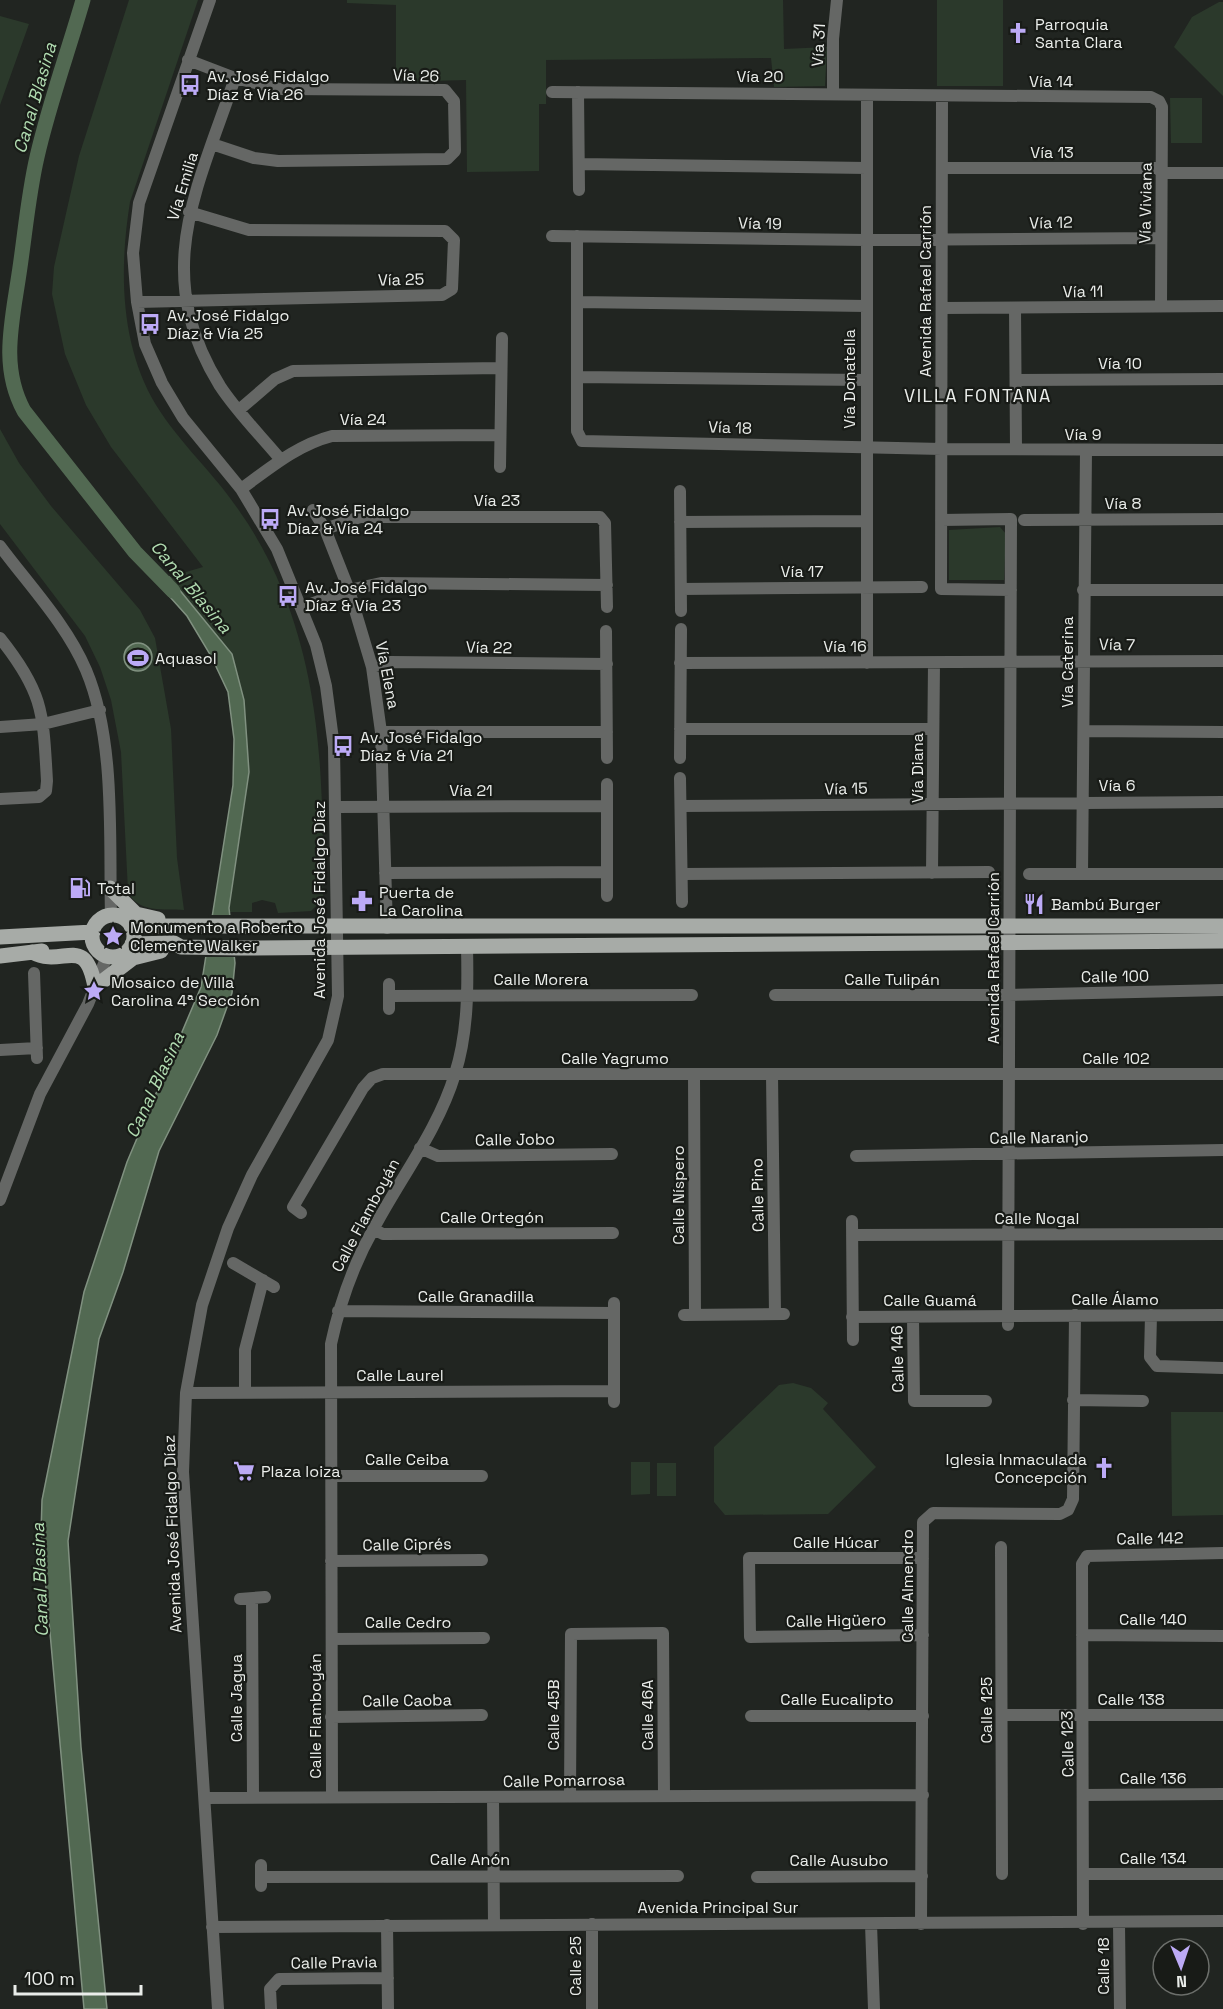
<svg xmlns="http://www.w3.org/2000/svg" width="1223" height="2009" viewBox="0 0 1223 2009" font-family="'Space Grotesk',sans-serif">
<style>
.green{fill:#2b392b}
.water{fill:#526952;stroke:#809180;stroke-width:1.5}
.pier{fill:#212521}
.lines{fill:none;stroke-linecap:round;stroke-linejoin:round}
.river{stroke:#526952;stroke-width:15}
.minor{stroke:#656765;stroke-width:12}
.major{stroke:#a7aba7;stroke-width:15}
.labels{text-anchor:middle;stroke-width:4.5;stroke-linejoin:round;paint-order:stroke}
.poi-label{font-size:16px;fill:#eaedea;stroke:#181b17;text-anchor:start}
.street-label{font-size:16px;fill:#eaedea;stroke:#181b17}
.water-label{font-size:18px;font-style:italic;fill:#b1dcb1;stroke:#181b17}
.neighbourhood-label{font-size:18px;letter-spacing:1.5px;fill:#eaedea;stroke:#181b17}
</style>
<rect width="100%" height="100%" fill="#212521"/>
<!-- green -->
<path class="green" d="M129,0H198L130,202C119,269 120,345 156,405C180,444 215,474 240,512C257,536 272,564 283,592C323,692 323,792 323,899L311,911L278,913L275,903L262,900L252,903V912H229L249,772L215,634L169,577L203,567L111,447L86,405L65,354L52,294L54,267L79,156Z
M347,0H783L784,49L827,47L825,86L774,87L771,58L546,60V104H539V171L467,172L466,80L396,82V5L347,3Z
M937,0H1003V86H937Z
M1219,2H1223V96L1174,47L1192,17Z
M0,16L29,24L0,105Z
M1170,98H1202V143H1171Z
M0,429L19,463L51,506L140,610L155,638L171,729L177,858L184,910C165,909 136,913 128,891L121,752L111,700L100,667L85,636L0,524Z
M1000,527L1006,534L1004,580H949V530Z
M793,1383L811,1388L828,1403L823,1409L876,1467L828,1514L725,1515L714,1502V1447L779,1385Z
M1171,1412H1223V1515L1172,1516Z
M631,1462H650V1494L631,1495Z
M657,1463H676V1496H657Z"/>
<!-- water -->
<path class="water" d="M169,577L232,654L244,700L249,772L229,908L235,963L232,993L217,1035L159,1151L123,1272L99,1339L68,1541L81,1747L107,2009H84L41,1533L42,1500L84,1292L127,1162L201,987L233,785L234,739L228,692L211,656L187,616L153,578Z
M124 657a14 14 0 1 1 28 0a14 14 0 1 1-28 0Z"/>
<!-- pier -->
<path class="pier" d="M209,915H233L238,957H203Z"/>
<g class="lines">
<!-- river -->
<path class="river" d="M83,0C68,52 49,104 37,157C28,196 25,235 19,274C12,322 0,367 24,411L135,552L173,591"/>
<!-- minor -->
<path class="minor" d="M210,0L139,203L133,253L137,302L145,344L162,383L183,418L241,489L277,549L316,645L326,686L334,747L338,996L328,1040L252,1175L228,1228L202,1305L186,1393L183,1472L218,2009
M188,60L235,78L280,89L445,90L454,101L455,151L447,159L278,161L254,158L212,144
M235,78C197,190 150,273 220,386C237,412 261,436 281,460
M552,92L1151,97L1159,101L1162,107L1161,306
M578,92L579,190
M833,92V39L837,0
M942,97L941,589L1011,590
M579,164L867,168
M942,168H1162
M1161,173H1223
M552,236L866,240L1160,238
M577,236V431L582,441L942,449L1223,450
M137,302L442,295L452,289L454,240L445,231L249,230L189,212
M577,302L866,306
M943,308L1223,306
M1015,308L1016,449
M577,377L866,380
M1016,380L1223,379
M240,409L275,379L293,371L500,368
M500,467L502,338
M241,489C270,468 297,445 332,436L500,435
M680,491L681,611
M313,510L325,529L349,590L372,667L381,732L387,928
M941,520L1011,519L1008,1325
M1024,520L1223,519
M680,522L866,521
M325,529L360,517H600L605,523L607,607
M0,546C29,585 67,625 86,670C116,741 109,840 111,916
M681,589L922,587
M1083,590H1223
M303,607L349,590L381,583L607,585
M606,631L607,758
M0,638C44,693 43,713 47,781L46,791L39,797L0,799
M680,663L1223,661
M867,663V95
M372,667L390,662L607,664
M0,727L43,724L100,710
M680,729H933
M1084,731L1223,732
M381,732H607
M680,758L681,629
M680,778L682,902
M607,784V896
M681,806L1223,802
M336,807L607,806
M385,873L607,872
M932,873L934,663
M682,874L989,872
M1029,874H1223
M1082,874L1086,451
M34,973L37,1058
M389,984V1009
M775,995H1009L1223,990
M389,996L692,995
M0,1050L37,1048
M694,1075L695,1315
M772,1075L775,1314
M420,1148L438,1156L612,1154
M856,1156L1223,1150
M0,1200L40,1094L88,1004L107,956
M301,1213L293,1207L363,1088L372,1078L383,1074H1223
M852,1221L853,1340
M373,1229L383,1234L613,1233
M852,1235L1223,1234
M233,1263L274,1287
M338,1311L614,1313
M684,1315L784,1314
M1151,1315L1150,1357L1157,1366L1223,1368
M852,1317L1223,1315
M913,1317L914,1401H986
M186,1393L614,1391
M245,1393V1350L263,1280
M1073,1400L1143,1401
M614,1402V1303
M331,1476H482
M1001,1547L1002,1874
M923,1558H749L750,1637L923,1635
M331,1561L482,1560
M240,1599L265,1597
M252,1599L253,1796
M1082,1635L1223,1636
M332,1639L484,1638
M1002,1715H1223
M751,1716H923
M331,1717L482,1715
M1084,1795L1223,1794
M332,1796L331,1344C340,1302 353,1265 374,1228C401,1177 438,1130 455,1074C468,1033 468,989 467,947
M570,1796L571,1634L663,1633L664,1796
M493,1797L494,1924
M205,1798L923,1795
M1084,1874H1223
M262,1877L678,1876
M757,1877L922,1876
M261,1886V1865
M871,1924L874,2009
M921,1924L923,1522L933,1513L1060,1514L1068,1510L1073,1499L1075,1315
M1083,1924L1082,1564L1087,1556L1223,1553
M1119,1924L1120,2009
M387,1925L388,2009
M212,1927L1223,1921
M271,2009L270,1989L279,1979L388,1978
M592,2009V1924"/>
<!-- major -->
<path class="major" d="M110,888L136,914L158,919
M92 936a21 21 0 1 1 42 0a21 21 0 1 1-42 0Z
M131,926H1223
M0,937L93,932
M132,944L174,943L181,947L240,948L1223,941
M32,952C63,969 85,932 95,987L133,958L161,951
M0,956L42,951"/>
</g>
<!-- icons -->
<defs>
<symbol id="church-bare" viewBox="-9 -9 18 18"><path d="M-1.2-6h2.4v3.5h3.3v2.4h-3.3V6h-2.4V-.1h-3.3v-2.4h3.3Z" fill="#bcaaf6" stroke="#181b17" stroke-width="2.5" paint-order="stroke"/></symbol>
<symbol id="bus-bare" viewBox="-9 -9 18 18"><path d="M-5-6H5V4H4V6H2V4H-2V6H-4V4H-5ZM-3.5-4V0h7V-4ZM-3.5 1.2v1.5H-2V1.2ZM2 1.2v1.5H3.5V1.2Z" fill="#bcaaf6" stroke="#181b17" stroke-width="2.5" paint-order="stroke"/></symbol>
<symbol id="stadium-bare" viewBox="-9 -9 18 18"><path d="M0-5a6.5 5 0 1 0 0 10a6.5 5 0 1 0 0-10ZM-3.5-1.8h7v3.6h-7Z" fill="#bcaaf6" stroke="#181b17" stroke-width="2.5" paint-order="stroke"/></symbol>
<symbol id="fuel-bare" viewBox="-9 -9 18 18"><path d="M-5.5-6h7V0h2V4h1.3V-2.5L3-4.5l.8-.8L6-3V5H2.5V1h-1V6h-7ZM-4.2-4.7v3.2H.2V-4.7Z" fill="#bcaaf6" stroke="#181b17" stroke-width="2.5" paint-order="stroke"/></symbol>
<symbol id="pharmacy-bare" viewBox="-9 -9 18 18"><path d="M-2-6h4v4h4v4h-4v4h-4v-4h-4v-4h4Z" fill="#bcaaf6" stroke="#181b17" stroke-width="2.5" paint-order="stroke"/></symbol>
<symbol id="restaurant-bare" viewBox="-9 -9 18 18"><path d="M-5-6h1v4h1v-4h1v4h1v-4h1v5L-1.5 .5V6h-2V.5L-5-1ZM5-6V6H3V1.5H1.5Q1.5-4 5-6Z" fill="#bcaaf6" stroke="#181b17" stroke-width="2.5" paint-order="stroke"/></symbol>
<symbol id="sight-bare" viewBox="-9 -9 18 18"><path d="M0-6L1.8-2.2L6-1.7L2.9 1.2L3.7 5.4L0 3.3L-3.7 5.4L-2.9 1.2L-6-1.7L-1.8-2.2Z" fill="#bcaaf6" stroke="#181b17" stroke-width="2.5" paint-order="stroke"/></symbol>
<symbol id="supermarket-bare" viewBox="-9 -9 18 18"><path d="M-6-5.5h2.5l.6 2H6L4.5 2H-2.5L-4.4-4H-6ZM-1.5 3.2a1.3 1.3 0 1 0 .1 0ZM3 3.2a1.3 1.3 0 1 0 .1 0Z" fill="#bcaaf6" stroke="#181b17" stroke-width="2.5" paint-order="stroke"/></symbol>
</defs>
<g fill-rule="evenodd">
<use href="#church-bare" x="1003" y="18" width="30" height="30"/>
<use href="#bus-bare" x="175" y="70" width="30" height="30"/>
<use href="#bus-bare" x="135" y="309" width="30" height="30"/>
<use href="#bus-bare" x="255" y="504" width="30" height="30"/>
<use href="#bus-bare" x="273" y="581" width="30" height="30"/>
<use href="#stadium-bare" x="123" y="643" width="30" height="30"/>
<use href="#bus-bare" x="328" y="731" width="30" height="30"/>
<use href="#fuel-bare" x="65" y="873" width="30" height="30"/>
<use href="#pharmacy-bare" x="347" y="886" width="30" height="30"/>
<use href="#restaurant-bare" x="1019" y="889" width="30" height="30"/>
<use href="#sight-bare" x="98" y="921" width="30" height="30"/>
<use href="#sight-bare" x="79" y="976" width="30" height="30"/>
<use href="#church-bare" x="1089" y="1453" width="30" height="30"/>
<use href="#supermarket-bare" x="229" y="1456" width="30" height="30"/>
</g>
<g class="labels">
<!-- poi labels -->
<g class="poi-label">
<text x="1035" y="30">Parroquia<tspan x="1035" dy="18">Santa Clara</tspan></text>
<text x="207" y="82">Av. José Fidalgo<tspan x="207" dy="18">Díaz &amp; Vía 26</tspan></text>
<text x="167" y="321">Av. José Fidalgo<tspan x="167" dy="18">Díaz &amp; Vía 25</tspan></text>
<text x="287" y="516">Av. José Fidalgo<tspan x="287" dy="18">Díaz &amp; Vía 24</tspan></text>
<text x="305" y="593">Av. José Fidalgo<tspan x="305" dy="18">Díaz &amp; Vía 23</tspan></text>
<text x="155" y="664">Aquasol</text>
<text x="360" y="743">Av. José Fidalgo<tspan x="360" dy="18">Díaz &amp; Vía 21</tspan></text>
<text x="97" y="894">Total</text>
<text x="379" y="898">Puerta de<tspan x="379" dy="18">La Carolina</tspan></text>
<text x="1051" y="910">Bambú Burger</text>
<text x="130" y="933">Monumento a Roberto<tspan x="130" dy="18">Clemente Walker</tspan></text>
<text x="111" y="988">Mosaico de Villa<tspan x="111" dy="18">Carolina 4ª Sección</tspan></text>
<text x="1087" y="1465" text-anchor="end">Iglesia Inmaculada<tspan x="1087" dy="18">Concepción</tspan></text>
<text x="261" y="1477">Plaza loiza</text>
</g>
<!-- street labels -->
<g class="street-label">
<text transform="translate(818 45) rotate(-87)" y="6">Vía 31</text>
<text transform="translate(416 75) rotate(2)" y="6">Vía 26</text>
<text x="760" y="82">Vía 20</text>
<text x="1051" y="87">Vía 14</text>
<text x="1052" y="158">Vía 13</text>
<text transform="translate(182 186) rotate(-73)" y="6">Vía Emilia</text>
<text transform="translate(1145 203) rotate(-89)" y="6">Vía Viviana</text>
<text transform="translate(1051 222) rotate(-1)" y="6">Vía 12</text>
<text transform="translate(760 223) rotate(1)" y="6">Vía 19</text>
<text transform="translate(401 279) rotate(-1)" y="6">Vía 25</text>
<text transform="translate(925 291) rotate(-90)" y="6">Avenida Rafael Carrión</text>
<text transform="translate(1083 291) rotate(-1)" y="6">Vía 11</text>
<text x="1120" y="369">Vía 10</text>
<text transform="translate(849 379) rotate(-90)" y="6">Vía Donatella</text>
<text x="363" y="425">Vía 24</text>
<text transform="translate(730 427) rotate(2)" y="6">Vía 18</text>
<text x="1083" y="440">Vía 9</text>
<text x="497" y="506">Vía 23</text>
<text x="1123" y="509">Vía 8</text>
<text x="802" y="577">Vía 17</text>
<text transform="translate(1117 644) rotate(1)" y="6">Vía 7</text>
<text x="845" y="652">Vía 16</text>
<text transform="translate(489 647) rotate(1)" y="6">Vía 22</text>
<text transform="translate(1067 662) rotate(-90)" y="6">Vía Caterina</text>
<text transform="translate(388 675) rotate(79)" y="6">Vía Elena</text>
<text transform="translate(917 768) rotate(-90)" y="6">Vía Diana</text>
<text x="1117" y="791">Vía 6</text>
<text transform="translate(846 788) rotate(-1)" y="6">Vía 15</text>
<text x="471" y="796">Vía 21</text>
<text transform="translate(319 900) rotate(-90)" y="6">Avenida José Fidalgo Díaz</text>
<text transform="translate(993 958) rotate(-90)" y="6">Avenida Rafael Carrión</text>
<text transform="translate(1115 976) rotate(-1)" y="6">Calle 100</text>
<text x="541" y="985">Calle Morera</text>
<text x="892" y="985">Calle Tulipán</text>
<text x="615" y="1064">Calle Yagrumo</text>
<text x="1116" y="1064">Calle 102</text>
<text transform="translate(1039 1137) rotate(-1)" y="6">Calle Naranjo</text>
<text transform="translate(515 1139) rotate(-1)" y="6">Calle Jobo</text>
<text transform="translate(678 1195) rotate(-90)" y="6">Calle Níspero</text>
<text transform="translate(757 1195) rotate(-91)" y="6">Calle Pino</text>
<text transform="translate(365 1215) rotate(-62)" y="6">Calle Flamboyán</text>
<text x="492" y="1223">Calle Ortegón</text>
<text x="1037" y="1224">Calle Nogal</text>
<text x="476" y="1302">Calle Granadilla</text>
<text x="1115" y="1305">Calle Álamo</text>
<text x="930" y="1306">Calle Guamá</text>
<text transform="translate(897 1359) rotate(-91)" y="6">Calle 146</text>
<text x="400" y="1381">Calle Laurel</text>
<text x="407" y="1465">Calle Ceiba</text>
<text transform="translate(172 1534) rotate(-92)" y="6">Avenida José Fidalgo Díaz</text>
<text transform="translate(1150 1538) rotate(-1)" y="6">Calle 142</text>
<text x="836" y="1548">Calle Húcar</text>
<text transform="translate(407 1544) rotate(-1)" y="6">Calle Ciprés</text>
<text transform="translate(907 1586) rotate(-90)" y="6">Calle Almendro</text>
<text x="1153" y="1625">Calle 140</text>
<text transform="translate(836 1620) rotate(-1)" y="6">Calle Higüero</text>
<text x="408" y="1628">Calle Cedro</text>
<text transform="translate(236 1698) rotate(-90)" y="6">Calle Jagua</text>
<text x="837" y="1705">Calle Eucalipto</text>
<text x="1131" y="1705">Calle 138</text>
<text transform="translate(407 1700) rotate(-1)" y="6">Calle Caoba</text>
<text transform="translate(986 1710) rotate(-90)" y="6">Calle 125</text>
<text transform="translate(553 1715) rotate(-90)" y="6">Calle 45B</text>
<text transform="translate(647 1715) rotate(-90)" y="6">Calle 46A</text>
<text transform="translate(315 1716) rotate(-90)" y="6">Calle Flamboyán</text>
<text transform="translate(1067 1744) rotate(-91)" y="6">Calle 123</text>
<text x="1153" y="1784">Calle 136</text>
<text transform="translate(564 1780) rotate(-1)" y="6">Calle Pomarrosa</text>
<text x="1153" y="1864">Calle 134</text>
<text x="470" y="1865">Calle Anón</text>
<text x="839" y="1866">Calle Ausubo</text>
<text x="718" y="1913">Avenida Principal Sur</text>
<text transform="translate(334 1962) rotate(-1)" y="6">Calle Pravia</text>
<text transform="translate(575 1966) rotate(-90)" y="6">Calle 25</text>
<text transform="translate(1103 1966) rotate(-90)" y="6">Calle 18</text>
</g>
<!-- water labels -->
<g class="water-label">
<text transform="translate(35 98) rotate(-74)" y="6">Canal Blasina</text>
<text transform="translate(191 587) rotate(50)" y="6">Canal Blasina</text>
<text transform="translate(155 1085) rotate(-65)" y="6">Canal Blasina</text>
<text transform="translate(40 1580) rotate(-92)" y="6">Canal Blasina</text>
</g>
<!-- neighbourhood labels -->
<g class="neighbourhood-label">
<text x="978" y="402">VILLA FONTANA</text>
</g>
</g>
<!-- north arrow -->
<g transform="translate(1181 1967) rotate(178)"><circle r="28" fill="#181b17" stroke="#6c6f6b" stroke-width="1.5"/>
<path d="M0-4.5L10 22L0 15L-10 22Z" fill="#bcaaf6"/>
<text y="-9" font-size="16" font-weight="bold" text-anchor="middle" fill="#eaedea">N</text>
</g>
<!-- scale -->
<path d="M15 1985v9h126v-9" fill="none" stroke="#eaedea" stroke-width="3"/>
<text x="24" y="1985" font-size="18" fill="#eaedea" stroke="#181b17" stroke-width="4.5" paint-order="stroke">100 m</text>
</svg>
